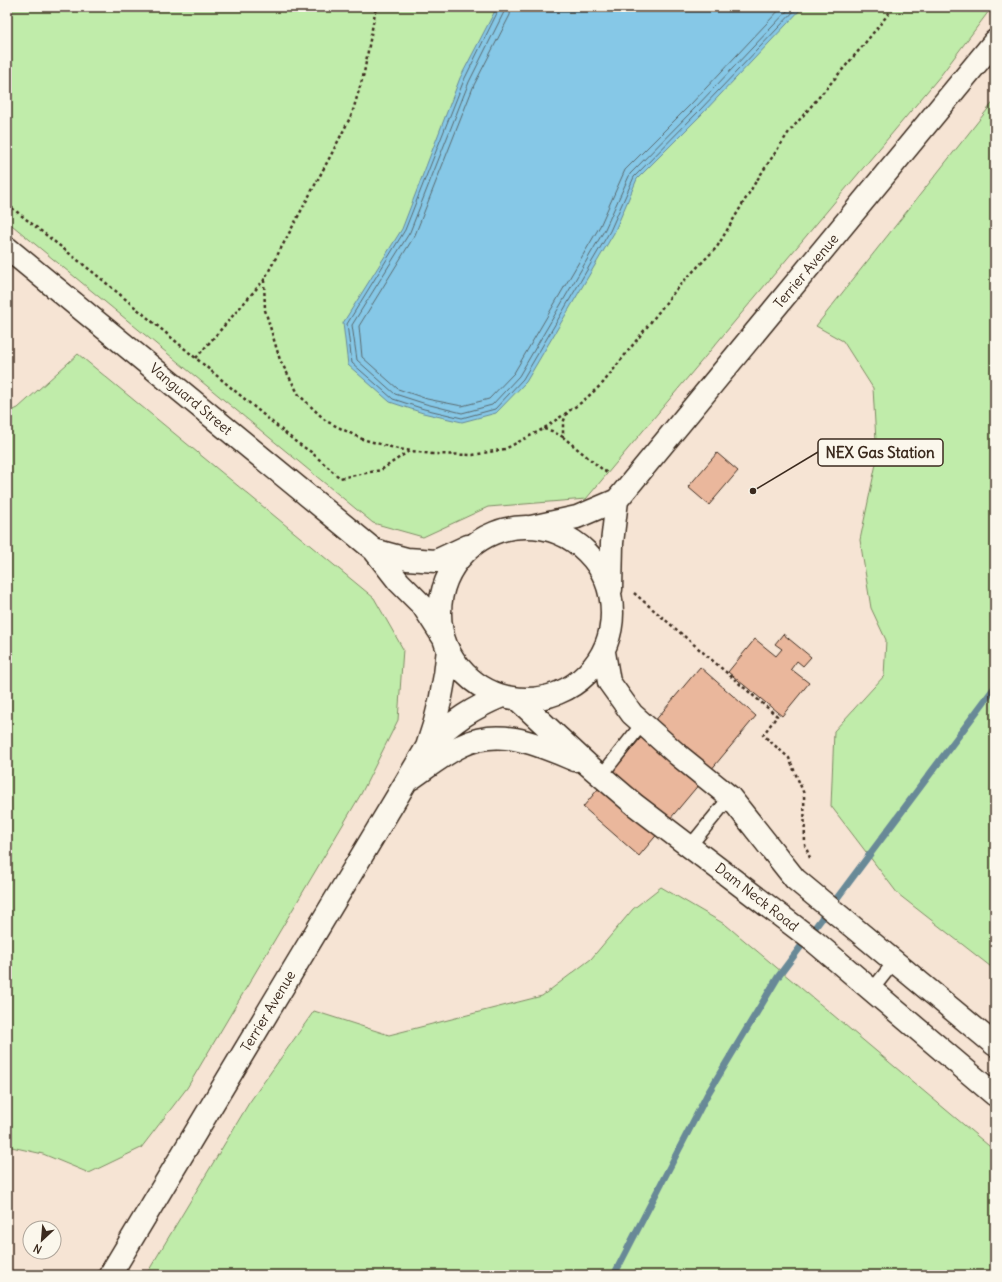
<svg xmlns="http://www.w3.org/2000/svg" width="1002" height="1282" viewBox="0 0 1002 1282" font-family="Delius,sans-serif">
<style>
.green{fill:#c0ecaa;stroke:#7e8b64}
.water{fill:#86c8e7;stroke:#688997}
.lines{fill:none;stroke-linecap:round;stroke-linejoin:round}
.shore{stroke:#59696e;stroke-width:1}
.stream{stroke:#688997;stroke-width:7}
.building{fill:#eab79c;stroke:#3b2a1e}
.lane-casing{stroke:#3b2a1e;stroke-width:15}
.secondary-casing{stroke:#3b2a1e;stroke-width:25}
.path{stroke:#3b2a1e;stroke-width:2.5;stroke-dasharray:3 3;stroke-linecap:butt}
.lane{stroke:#fbf7ec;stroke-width:12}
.secondary{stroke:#fbf7ec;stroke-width:22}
.labels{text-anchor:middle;stroke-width:4;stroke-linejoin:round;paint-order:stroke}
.street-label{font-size:14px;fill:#3b2a1e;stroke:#fbf7ec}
.leader{fill:none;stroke:#3b2a1e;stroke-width:1.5}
.callout-dot{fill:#3b2a1e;stroke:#fbf7ec;stroke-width:1.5}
.callout{fill:#fbf7ec;stroke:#3b2a1e;stroke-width:1.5}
.callout-label{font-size:15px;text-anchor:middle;font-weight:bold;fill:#3b2a1e}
</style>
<rect width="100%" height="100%" fill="#f6e4d4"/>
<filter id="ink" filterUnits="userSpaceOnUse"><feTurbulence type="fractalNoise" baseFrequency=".025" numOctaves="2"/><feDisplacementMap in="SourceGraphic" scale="8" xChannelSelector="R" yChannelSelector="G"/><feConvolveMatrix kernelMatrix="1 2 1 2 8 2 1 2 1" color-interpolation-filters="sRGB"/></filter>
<g filter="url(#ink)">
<!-- green -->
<path class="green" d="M7,7H992L941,75L586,499L488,507L423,537L373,523L7,221Z
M995,100V970L898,894L831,806L834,731L884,676L886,640L871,608L860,540L877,459L873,388L843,341L816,326Z
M78,354L374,598L403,649L398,720L361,794L187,1088L141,1148L89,1173L43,1154L7,1146V413L18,408Z
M661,887L726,925L995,1151V1275H146L249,1103L314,1011L389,1035L542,996L591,959L633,909Z"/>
<!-- water -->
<path class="water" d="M497,7H803L702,114L637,179L614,233L526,382L496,413L462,422L423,413L390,402L348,365L343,323L402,229L460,78Z"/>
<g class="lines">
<!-- shore -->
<path class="shore" d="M500,7L464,80L405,230L347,324L352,363L393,399L424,409L462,418L495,409L523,379L610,231L634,177L699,111L798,7
M505,7L504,12L469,82L410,232L352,325L357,360L395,394L426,404L462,413L492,405L519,376L605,229L630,174L695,108L791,7
M511,7L510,15L474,85L415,235L359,326L362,357L398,389L427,399L462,406L489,399L514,373L600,226L625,170L691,104L782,7"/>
<!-- stream -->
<path class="stream" d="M614,1275L707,1095L778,977L995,687"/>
</g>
<!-- building -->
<path class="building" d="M717,453L738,471L709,505L688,487Z
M783,634L811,657L803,666L797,661L791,669L809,683L782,716L728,672L755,639L776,656L782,649L775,644Z
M700,667L756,716L639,856L583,807Z"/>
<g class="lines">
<defs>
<path id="lane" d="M601,776L642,724
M690,846L730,797
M872,990L894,962"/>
<path id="secondary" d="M7,248L374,550L399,582L423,606L443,637
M531,527L577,517L617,500L995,41
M440 613a86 86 0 1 1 172 0a86 86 0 1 1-172 0Z
M374,550L407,559L436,561L468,546
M611,589L612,543L617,500
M604,652L609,682L632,714L678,755L730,797L795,879L995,1045
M517,699L587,764L635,805L815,942L995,1095
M431,743C453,721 473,708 502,696
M412,778C428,767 444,754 461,746C500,726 539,745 575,760
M110,1275L427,747C439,713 445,685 448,649"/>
</defs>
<!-- lane casing -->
<use href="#lane" class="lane-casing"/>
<!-- secondary casing -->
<use href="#secondary" class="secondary-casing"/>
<!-- path -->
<path class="path" d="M7,204L99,277L296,442L311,452L340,478L381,470L409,451
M264,280L265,310L280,360L299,395L326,421L362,439L398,449L432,454L473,455L505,449L543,429L582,402L603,383L679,286L717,247L755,183L789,132L861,48L894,7
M196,358L264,280L331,155L352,114L364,73L376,7
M567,413L563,423V437L608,474
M544,429L552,431L563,437
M634,593L777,716L763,735L789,758L804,794L805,845L810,858"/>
<!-- lane -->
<use href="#lane" class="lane"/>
<!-- secondary -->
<use href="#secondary" class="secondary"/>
</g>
</g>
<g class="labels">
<!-- street labels -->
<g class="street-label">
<text transform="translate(806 271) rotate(-50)" y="5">Terrier Avenue</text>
<text transform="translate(191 399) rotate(40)" y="5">Vanguard Street</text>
<text transform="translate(757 897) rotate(38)" y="5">Dam Neck Road</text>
<text transform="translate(268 1011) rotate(-59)" y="5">Terrier Avenue</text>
</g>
</g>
<!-- callouts -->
<path class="leader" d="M753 491L818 452"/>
<circle class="callout-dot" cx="753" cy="491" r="4"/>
<rect class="callout" x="818" y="439" width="125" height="27" rx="4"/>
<g class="callout-label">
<text x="880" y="458">NEX Gas Station</text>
</g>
<!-- margin -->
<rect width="1002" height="1282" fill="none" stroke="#fbf7ec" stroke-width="24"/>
<rect x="12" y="12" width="978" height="1258" fill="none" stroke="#3b2a1e" stroke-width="1.5" filter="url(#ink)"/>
<!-- north arrow -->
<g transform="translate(42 1240) rotate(206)"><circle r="19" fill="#fbf7ec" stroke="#aea59a"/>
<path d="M0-3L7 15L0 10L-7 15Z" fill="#3b2a1e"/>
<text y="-6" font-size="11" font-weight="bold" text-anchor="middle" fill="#3b2a1e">N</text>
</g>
</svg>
